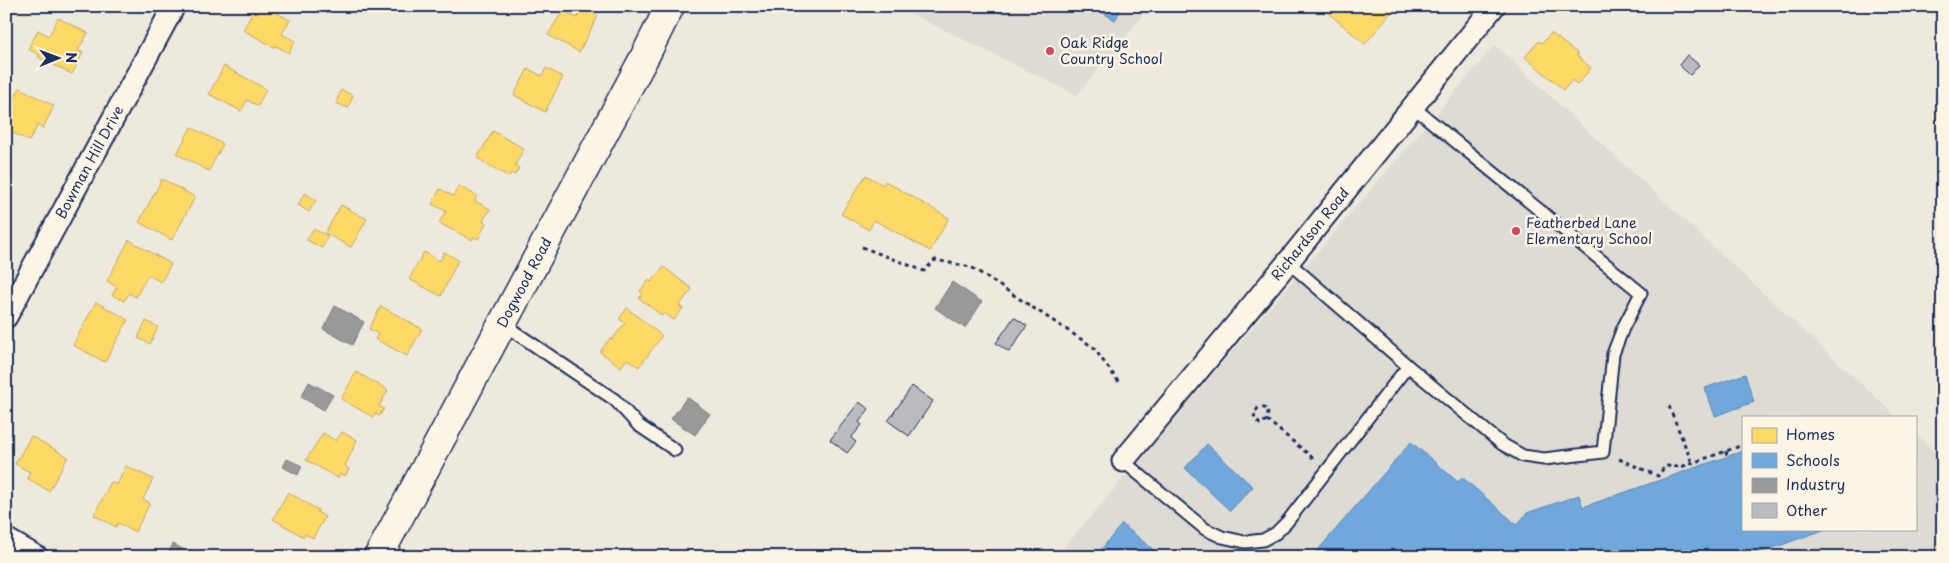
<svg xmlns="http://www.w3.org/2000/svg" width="1949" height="563" viewBox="0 0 1949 563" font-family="'Playpen Sans',sans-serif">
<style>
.built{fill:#dedbd4}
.homes{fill:#ffd966;stroke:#bba664}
.schools{fill:#6fa8dc;stroke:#5684b6}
.industry{fill:#999;stroke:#737987}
.building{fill:#babbbe;stroke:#1b2f5e}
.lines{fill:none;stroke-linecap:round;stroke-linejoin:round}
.service-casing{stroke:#1b2f5e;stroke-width:15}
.minor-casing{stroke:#1b2f5e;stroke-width:25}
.secondary-casing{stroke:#1b2f5e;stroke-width:31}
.path{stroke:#1b2f5e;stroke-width:3;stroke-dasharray:4 4;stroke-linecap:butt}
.service{stroke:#fcf5e5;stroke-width:11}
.minor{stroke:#fcf5e5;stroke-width:21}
.secondary{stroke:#fcf5e5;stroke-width:28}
.poi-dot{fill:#d1495b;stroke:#fcf5e5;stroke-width:2}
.labels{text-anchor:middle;stroke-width:5;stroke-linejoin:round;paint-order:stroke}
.poi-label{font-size:14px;fill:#1b2f5e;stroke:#fcf5e5;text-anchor:start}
.street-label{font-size:14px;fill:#1b2f5e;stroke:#fcf5e5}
</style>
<rect width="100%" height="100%" fill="#eee9dd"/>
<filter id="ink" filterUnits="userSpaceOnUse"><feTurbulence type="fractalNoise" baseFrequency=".02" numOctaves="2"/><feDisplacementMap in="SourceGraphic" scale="10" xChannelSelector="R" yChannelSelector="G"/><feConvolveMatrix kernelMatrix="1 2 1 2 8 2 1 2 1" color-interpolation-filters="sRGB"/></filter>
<g filter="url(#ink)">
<!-- built -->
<path class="built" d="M895,6H1150L1077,95Z
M1495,45L1897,417H1743V529H1915V434L1943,459V557H1056Z"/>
<!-- homes -->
<path class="homes" d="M256,6H264L290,20L282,34L295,41L289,53L276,46L274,47L243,30Z
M1320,6H1390L1394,9L1365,44Z
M583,7L598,16L579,52L548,35L563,10L577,18Z
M58,18L88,33L78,50L83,53L72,74L38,57L40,55L28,49L38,30L49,36Z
M1551,33L1578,54L1577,56L1591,68L1577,85L1572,80L1564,90L1525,57L1539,41L1542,43Z
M224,66L266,89L258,106L247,100L241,111L209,94Z
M546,68L563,77L545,112L514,95L528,69L542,76Z
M20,88L54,106L43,128L38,125L29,141L6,129V114Z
M341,90L353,95L348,108L336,103Z
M191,127L223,144L209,171L177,154Z
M493,131L524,149L515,165L519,168L515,175L511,173L509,177L477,158Z
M866,175L883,185L885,181L949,218L930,251L874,220L869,230L841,214Z
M162,179L195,197L172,240L139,222Z
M459,186L477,196L475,201L490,209L483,221L486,223L478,239L474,237L472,240L439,223L446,211L432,204L440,189L453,196Z
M305,193L316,200L309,212L298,205Z
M341,205L367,219L351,247L325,233Z
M313,229L328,236L322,248L307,240Z
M129,240L171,264L161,282L148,275L136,297L129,293L124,301L112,295L117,287L107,281Z
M424,252L440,261L444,252L458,260L441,296L409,279Z
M664,267L692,289L679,306L683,308L674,320L664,313L662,316L639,298L643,294L640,291L649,280L651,282Z
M96,302L128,320L105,362L73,345Z
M381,306L422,329L407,356L375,339L378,334L369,329Z
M627,308L662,336L639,367L627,359L621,367L600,352L610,338L612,340L625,323L619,319Z
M146,321L158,327L150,344L138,338Z
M356,372L388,390L379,406L384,409L379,416L375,413L373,417L341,399Z
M342,432L357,440L345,466L349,469L345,476L340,474L338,478L306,460L323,433L336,441Z
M31,436L68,457L49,491L27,478L30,472L15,464Z
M126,466L153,479L143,499L150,503L135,532L118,523L116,527L94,515L111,482L117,485Z
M288,492L318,510L317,512L325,517L313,538L305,534L304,537L273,519Z"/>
<!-- schools -->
<path class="schools" d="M990,6H1004L1000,13Z
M1091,6H1123L1115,20Z
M1745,374L1754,402L1715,416L1705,388Z
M1411,442L1458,482L1462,477L1517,525L1527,513L1579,495L1583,507L1743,451V529H1826L1748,557H1312Z
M1207,444L1253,487L1230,511L1185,468Z
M1122,524L1162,557H1095Z"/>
<!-- industry -->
<path class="industry" d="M952,282L982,302L965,328L935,308Z
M335,306L364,322L352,345L323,329Z
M309,382L333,395L324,410L301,397Z
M687,397L710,414L695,435L671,419Z
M287,459L302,466L298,475L283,467Z
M173,544L190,553L188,557H166Z"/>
<!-- building -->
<path class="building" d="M1687,55L1699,65L1690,75L1679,65Z
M1014,317L1027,326L1009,352L996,343Z
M912,386L933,401L909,436L888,421Z
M859,402L869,409L859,422L862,425L851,438L856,442L847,453L830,440Z"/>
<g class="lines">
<defs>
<path id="service" d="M503,324L615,400L638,425L675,450
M1408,366L1502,444L1523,456L1544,459L1603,452L1613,354L1623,328L1641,293L1412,106
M1123,461L1205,529L1222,537L1245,542L1263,540L1276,533L1287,522L1408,366L1288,262"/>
<g id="minor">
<path id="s1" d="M6,317L174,6"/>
<path id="s2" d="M1123,461L1288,262L1494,6"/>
<path d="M6,539L37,557"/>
</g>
<g id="secondary">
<path id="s3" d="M378,557L646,54L670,6"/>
</g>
</defs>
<!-- service casing -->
<use href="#service" class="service-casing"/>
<!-- minor casing -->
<use href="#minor" class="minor-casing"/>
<!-- secondary casing -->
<use href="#secondary" class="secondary-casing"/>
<!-- path -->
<path class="path" d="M862,247L924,271L935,260L971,267L1093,347L1121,385
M1669,406L1692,463
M1267,420L1260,424L1255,420L1254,414L1258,408L1263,407L1268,411L1267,420L1313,458
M1726,451L1727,456
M1619,459L1658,476L1665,466L1681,467L1743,445"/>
<!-- service -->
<use href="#service" class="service"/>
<!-- minor -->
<use href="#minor" class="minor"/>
<!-- secondary -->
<use href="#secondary" class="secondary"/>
</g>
</g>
<!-- markers -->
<g class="poi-dot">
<circle cx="1050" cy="51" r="5"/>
<circle cx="1516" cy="231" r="5"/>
</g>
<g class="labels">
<!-- poi labels -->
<g class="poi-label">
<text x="1060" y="48">Oak Ridge<tspan x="1060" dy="16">Country School</tspan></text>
<text x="1526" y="228">Featherbed Lane<tspan x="1526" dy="16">Elementary School</tspan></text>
</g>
<!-- street labels -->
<g class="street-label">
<text dy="5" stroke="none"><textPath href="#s1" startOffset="176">Bowman Hill Drive</textPath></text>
<text dy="5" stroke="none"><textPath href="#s2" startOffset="294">Richardson Road</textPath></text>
<text dy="5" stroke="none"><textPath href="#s3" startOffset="311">Dogwood Road</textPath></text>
</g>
</g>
<!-- margin -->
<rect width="1949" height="563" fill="none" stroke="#fcf5e5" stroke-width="25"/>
<rect x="12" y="12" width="1924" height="538" fill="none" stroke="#1b2f5e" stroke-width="2" filter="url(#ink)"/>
<!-- legend -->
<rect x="1742" y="416" width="175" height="115" fill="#fcf5e5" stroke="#a2a6af"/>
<rect x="1752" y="428" width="25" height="15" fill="#ffd966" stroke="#a2a6af"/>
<text x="1786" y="440" font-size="15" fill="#1b2f5e">Homes</text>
<rect x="1752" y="453" width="25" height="15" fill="#6fa8dc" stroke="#a2a6af"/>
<text x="1786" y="466" font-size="15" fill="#1b2f5e">Schools</text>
<rect x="1752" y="478" width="25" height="15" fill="#999999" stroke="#a2a6af"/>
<text x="1786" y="490" font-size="15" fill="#1b2f5e">Industry</text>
<rect x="1752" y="503" width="25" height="15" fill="#babbbe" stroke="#a2a6af"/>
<text x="1786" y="516" font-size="15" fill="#1b2f5e">Other</text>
<!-- north arrow -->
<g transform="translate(58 58) rotate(89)" stroke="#fcf5e5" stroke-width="4" paint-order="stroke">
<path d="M0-4L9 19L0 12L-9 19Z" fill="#1b2f5e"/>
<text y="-8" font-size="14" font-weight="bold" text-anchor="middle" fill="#1b2f5e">N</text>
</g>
</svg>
